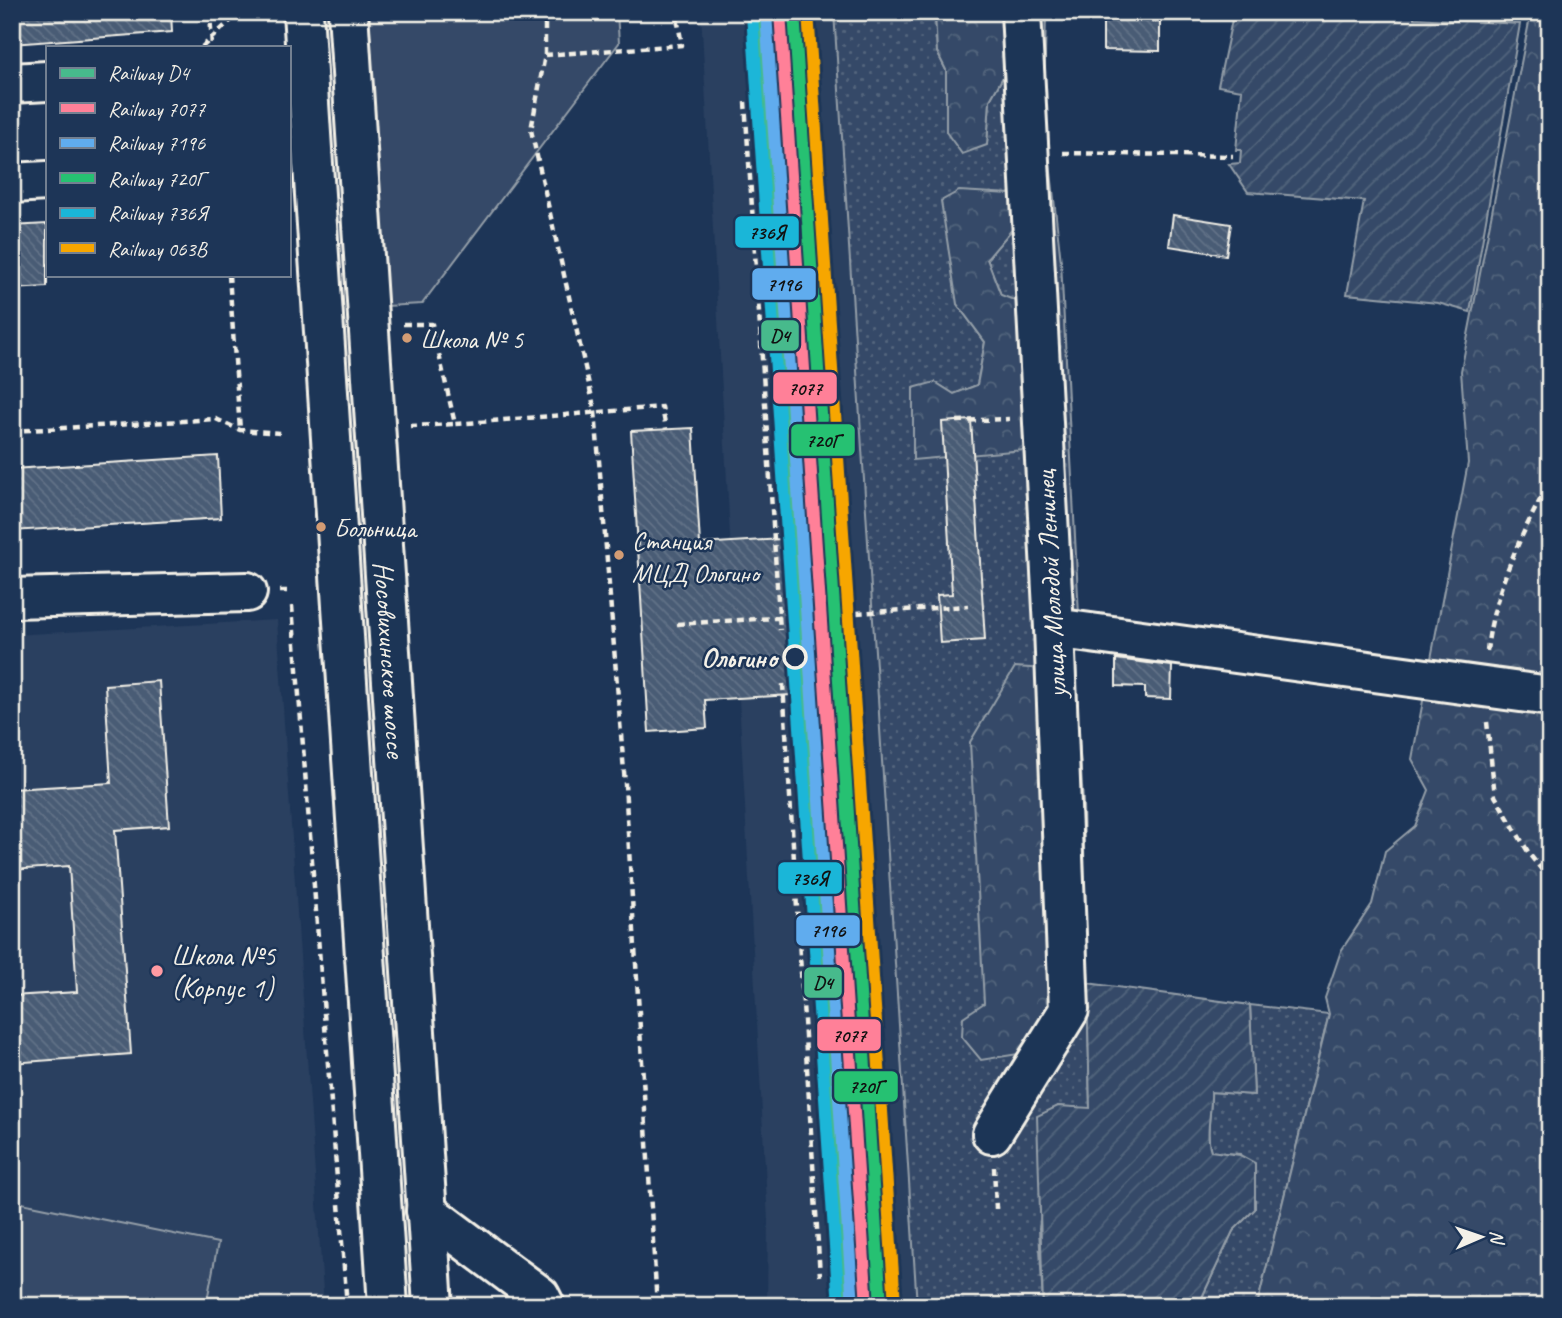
<svg xmlns="http://www.w3.org/2000/svg" width="1562" height="1318" viewBox="0 0 1562 1318" font-family="Caveat,sans-serif">
<style>
.built{fill:#2a4060}
.grass{fill:url(#grass-dots);stroke:#949ea8;stroke-width:2;fill-rule:evenodd}
.forest{fill:url(#forest-crowns);stroke:#949ea8;stroke-width:2}
.park{fill:#354a67;stroke:#949ea8;stroke-width:2}
.garden{fill:url(#garden-furrows);stroke:#949ea8;stroke-width:2}
.building{fill:url(#building-back-hatch);stroke:#f4f1e8;stroke-width:2}
.lines{fill:none;stroke-linecap:round;stroke-linejoin:round}
.minor-casing{stroke:#f4f1e8;stroke-width:44}
.major-casing{stroke:#f4f1e8;stroke-width:44}
.path{stroke:#f4f1e8;stroke-width:4.5;stroke-dasharray:7 5;stroke-linecap:butt}
.minor{stroke:#1d3557;stroke-width:38}
.major{stroke:#1d3557;stroke-width:38}
.rail-1-casing{stroke:#1d3557;stroke-width:18}
.rail-2-casing{stroke:#1d3557;stroke-width:18}
.rail-3-casing{stroke:#1d3557;stroke-width:18}
.rail-4-casing{stroke:#1d3557;stroke-width:18}
.rail-5-casing{stroke:#1d3557;stroke-width:18}
.rail-6-casing{stroke:#1d3557;stroke-width:18}
.rail-1{stroke:#47ba8c;stroke-width:12}
.rail-2{stroke:#ff8098;stroke-width:12}
.rail-3{stroke:#60acee;stroke-width:12}
.rail-4{stroke:#26c172;stroke-width:12}
.rail-5{stroke:#1ab6d8;stroke-width:12}
.rail-6{stroke:#f7a600;stroke-width:12}
.bus-dot{fill:#d39c74;stroke:#1d3557;stroke-width:2.5}
.stop-dot{fill:#1d3557;stroke:#f4f1e8;stroke-width:3.5}
.poi-dot{fill:#ff9aa2;stroke:#1d3557;stroke-width:2.5}
.labels{text-anchor:middle;stroke-width:5;stroke-linejoin:round;paint-order:stroke}
.bus-label{font-size:26px;fill:#f4f1e8;stroke:#1d3557;text-anchor:start}
.street-label{font-size:28px;fill:#f4f1e8;stroke:#1d3557}
.stop-label{font-size:28px;font-weight:bold;fill:#f4f1e8;stroke:#1d3557;text-anchor:end}
.poi-label{font-size:28px;fill:#f4f1e8;stroke:#1d3557;text-anchor:start}
.line-badge{stroke:#1d3557;stroke-width:2.5}
.pale-badge-label{font-size:19px;text-anchor:middle;font-weight:bold;fill:#111}
</style>
<defs>
<pattern id="grass-dots" width="8" height="8" patternUnits="userSpaceOnUse" patternTransform="scale(1.75)"><rect width="8" height="8" fill="#354a67"/><path d="M2 2h.1M6 6h.1" fill="none" stroke="#53657d" stroke-width="1.8" stroke-linecap="round"/></pattern>
<pattern id="forest-crowns" width="20" height="18" patternUnits="userSpaceOnUse" patternTransform="scale(1.75)"><rect width="20" height="18" fill="#354a67"/><path d="M2 6a3 3 0 1 1 6 0M12 15a3 3 0 1 1 6 0" fill="none" stroke="#53657d"/></pattern>
<pattern id="garden-furrows" width="10" height="10" patternUnits="userSpaceOnUse" patternTransform="scale(1.75)"><rect width="10" height="10" fill="#354a67"/><path d="M-1 1l2-2M0 10L10 0M9 11l2-2" fill="none" stroke="#53657d"/></pattern>
<pattern id="building-back-hatch" width="6" height="6" patternUnits="userSpaceOnUse" patternTransform="scale(1.75)"><rect width="6" height="6" fill="#485b74"/><path d="M-1 5l2 2M0 0l6 6M5-1l2 2" fill="none" stroke="#637388"/></pattern>
</defs>
<rect width="100%" height="100%" fill="#1d3557"/>
<filter id="ink" filterUnits="userSpaceOnUse"><feTurbulence type="fractalNoise" baseFrequency=".0143" numOctaves="2"/><feDisplacementMap in="SourceGraphic" scale="14" xChannelSelector="R" yChannelSelector="G"/><feConvolveMatrix kernelMatrix="1 2 1 2 8 2 1 2 1" color-interpolation-filters="sRGB"/></filter>
<g filter="url(#ink)">
<!-- built -->
<path class="built" d="M701,12H834L917,1306H767L768,1221Z
M277,620L324,1306H12V635Z"/>
<!-- grass -->
<path class="grass" d="M834,12H935L937,52L946,70V132L987,144L990,100L1013,59V12H1046L1043,143L1050,163L1061,262L1079,615L1080,643L1074,659L1083,802L1090,1109L1058,1106L1039,1228L1043,1306H917ZM1009,194L1015,226L987,258L1001,295L1035,449L935,382L954,394L977,385L985,342L957,304Z
M1250,1005L1329,1014L1257,1306H1198L1233,1231L1255,1209L1240,1154L1211,1152C1205,1133 1212,1112 1211,1092L1254,1095Z"/>
<!-- forest -->
<path class="forest" d="M935,12H1013V59L990,100L987,145L962,154L946,132V70L937,52Z
M1531,12H1550V1306H1257L1329,1014L1325,998L1341,951L1372,904L1385,851L1415,826L1429,790L1412,759L1468,463L1461,371Z
M959,191L1010,194L1015,226L987,259L1001,295L1024,304L1035,449L913,460V388L935,382L954,394L977,385L985,342L957,304L941,201Z
M1015,667L1046,669L1058,1018L1044,1050L981,1060L962,1037L963,1017L984,1003L970,742Z"/>
<!-- park -->
<path class="park" d="M369,12H617L619,43L422,304L386,306Z
M12,1201L218,1243L206,1306H12Z"/>
<!-- garden -->
<path class="garden" d="M1281,12H1414V18L1520,24L1470,312L1438,303L1347,294L1364,201L1248,192L1229,164L1240,163L1241,150H1236L1242,90L1218,86L1233,15Z
M1087,983L1250,1005L1254,1095L1211,1092C1212,1112 1205,1133 1211,1151L1240,1155L1255,1163V1209L1233,1231L1198,1306H1043L1037,1116L1058,1106L1090,1108Z"/>
<!-- building -->
<path class="building" d="M12,12H171L172,32L12,44Z
M1103,12H1145V21H1160V51L1103,50Z
M1173,215L1231,224L1226,255L1169,246Z
M47,224V287L12,289V226Z
M971,420L985,640L940,643L937,595L952,594L942,422Z
M693,428L700,544L782,539L791,695L705,700L707,728L649,732L631,431Z
M218,456L221,518L12,531V469Z
M1116,659L1172,666L1171,699L1145,698V687L1116,686Z
M159,681L169,826L115,830L131,1054L12,1063V996L77,992L69,866L12,870V789L111,783L105,685Z"/>
<g class="lines">
<defs>
<path id="minor" d="M12,83L47,81
M12,183L47,181
M12,598L247,592
M1054,628L1550,696
M992,1134L1069,1010L1054,628L1021,12
M426,1211L540,1296L545,1306"/>
<g id="major">
<path d="M303,12L388,1306"/>
<path id="s1" d="M348,12L433,1306"/>
</g>
</defs>
<!-- minor casing -->
<use href="#minor" class="minor-casing"/>
<!-- major casing -->
<use href="#major" class="major-casing"/>
<!-- path -->
<path class="path" d="M210,12L212,47
M545,12V55L531,130L595,411L625,784L657,1306
M202,47L240,12
M545,55L682,45L676,12
M745,102L780,630
M1063,153L1233,156
M229,275L240,430
M403,324H432L455,424L662,407L666,429
M957,421L1009,419
M410,426L455,424
M12,431L216,419L240,430L281,433
M280,591H291
M292,606L347,1306
M677,624L968,606
M1487,651C1493,593 1521,533 1550,482
M783,684L820,1276
M1487,722L1495,796L1530,855L1550,880
M994,1167L996,1209"/>
<!-- minor -->
<use href="#minor" class="minor"/>
<!-- major -->
<use href="#major" class="major"/>
<defs>
<path id="rail-1" d="M758,12L845,1306"/>
<path id="rail-2" d="M780,12L867,1306"/>
<path id="rail-3" d="M766,13L853,1306"/>
<path id="rail-4" d="M794,12L881,1305"/>
<path id="rail-5" d="M752,14L839,1306"/>
<path id="rail-6" d="M808,12L895,1304"/>
</defs>
<!-- rail-1 casing -->
<use href="#rail-1" class="rail-1-casing"/>
<!-- rail-2 casing -->
<use href="#rail-2" class="rail-2-casing"/>
<!-- rail-3 casing -->
<use href="#rail-3" class="rail-3-casing"/>
<!-- rail-4 casing -->
<use href="#rail-4" class="rail-4-casing"/>
<!-- rail-5 casing -->
<use href="#rail-5" class="rail-5-casing"/>
<!-- rail-6 casing -->
<use href="#rail-6" class="rail-6-casing"/>
<!-- rail-1 -->
<use href="#rail-1" class="rail-1"/>
<!-- rail-2 -->
<use href="#rail-2" class="rail-2"/>
<!-- rail-3 -->
<use href="#rail-3" class="rail-3"/>
<!-- rail-4 -->
<use href="#rail-4" class="rail-4"/>
<!-- rail-5 -->
<use href="#rail-5" class="rail-5"/>
<!-- rail-6 -->
<use href="#rail-6" class="rail-6"/>
</g>
</g>
<!-- markers -->
<g class="bus-dot">
<circle cx="407" cy="338" r="6"/>
<circle cx="321" cy="527" r="6"/>
<circle cx="619" cy="555" r="6"/>
</g>
<circle class="stop-dot" cx="795" cy="657" r="11"/>
<circle class="poi-dot" cx="157" cy="971" r="7"/>
<g class="labels">
<!-- bus labels -->
<g class="bus-label">
<text x="420" y="348">Школа № 5</text>
<text x="334" y="537">Больница</text>
<text x="632" y="550">Станция<tspan x="632" dy="32">МЦД Ольгино</tspan></text>
</g>
<!-- street labels -->
<g class="street-label">
<text transform="translate(1050 584) rotate(-93)" y="10">улица Молодой Ленинец</text>
<text dy="10" stroke="none"><textPath href="#s1" startOffset="649">Носовихинское шоссе</textPath></text>
</g>
<!-- stop labels -->
<g class="stop-label">
<text x="777" y="667">Ольгино</text>
</g>
<!-- poi labels -->
<g class="poi-label">
<text x="171" y="965">Школа №5<tspan x="171" dy="32">(Корпус 1)</tspan></text>
</g>
</g>
<g class="line-badge">
<rect x="734" y="215" width="66" height="34" rx="7" fill="#1ab6d8"/>
<rect x="751" y="267" width="66" height="34" rx="7" fill="#60acee"/>
<rect x="760" y="319" width="40" height="33" rx="7" fill="#47ba8c"/>
<rect x="772" y="371" width="66" height="34" rx="7" fill="#ff8098"/>
<rect x="790" y="423" width="66" height="34" rx="7" fill="#26c172"/>
<rect x="777" y="861" width="66" height="34" rx="7" fill="#1ab6d8"/>
<rect x="795" y="914" width="66" height="33" rx="7" fill="#60acee"/>
<rect x="803" y="966" width="40" height="33" rx="7" fill="#47ba8c"/>
<rect x="816" y="1018" width="66" height="34" rx="7" fill="#ff8098"/>
<rect x="833" y="1070" width="66" height="33" rx="7" fill="#26c172"/>
</g>
<g class="pale-badge-label">
<text x="767" y="239">736Я</text>
<text x="784" y="291">7196</text>
<text x="780" y="342">D4</text>
<text x="805" y="395">7077</text>
<text x="823" y="447">720Г</text>
<text x="810" y="885">736Я</text>
<text x="828" y="937">7196</text>
<text x="823" y="989">D4</text>
<text x="849" y="1042">7077</text>
<text x="866" y="1093">720Г</text>
</g>
<!-- margin -->
<rect width="1562" height="1318" fill="none" stroke="#1d3557" stroke-width="42"/>
<rect x="21" y="21" width="1520" height="1276" fill="none" stroke="#f4f1e8" stroke-width="2.5" filter="url(#ink)"/>
<!-- legend -->
<rect x="46" y="46" width="245" height="231" fill="#1d3557" stroke="#738091" stroke-width="2"/>
<rect x="60" y="68" width="35" height="10" fill="#47ba8c" stroke="#738091" stroke-width="2"/>
<text x="108" y="80" font-size="21" fill="#f4f1e8">Railway D4</text>
<rect x="60" y="103" width="35" height="10" fill="#ff8098" stroke="#738091" stroke-width="2"/>
<text x="108" y="116" font-size="21" fill="#f4f1e8">Railway 7077</text>
<rect x="60" y="138" width="35" height="10" fill="#60acee" stroke="#738091" stroke-width="2"/>
<text x="108" y="150" font-size="21" fill="#f4f1e8">Railway 7196</text>
<rect x="60" y="173" width="35" height="10" fill="#26c172" stroke="#738091" stroke-width="2"/>
<text x="108" y="186" font-size="21" fill="#f4f1e8">Railway 720Г</text>
<rect x="60" y="208" width="35" height="10" fill="#1ab6d8" stroke="#738091" stroke-width="2"/>
<text x="108" y="220" font-size="21" fill="#f4f1e8">Railway 736Я</text>
<rect x="60" y="243" width="35" height="10" fill="#f7a600" stroke="#738091" stroke-width="2"/>
<text x="108" y="256" font-size="21" fill="#f4f1e8">Railway 063В</text>
<!-- north arrow -->
<g transform="translate(1481 1237) rotate(88)" stroke="#1d3557" stroke-width="5" paint-order="stroke">
<path d="M0-5L12 26L0 18L-12 26Z" fill="#f4f1e8"/>
<text y="-10" font-size="19" font-weight="bold" text-anchor="middle" fill="#f4f1e8">N</text>
</g>
</svg>
